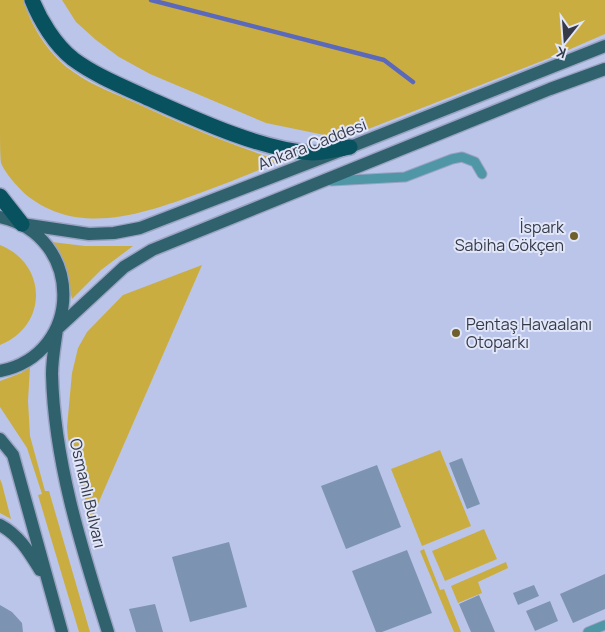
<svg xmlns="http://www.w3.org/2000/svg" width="605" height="632" viewBox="0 0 605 632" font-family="Manrope,sans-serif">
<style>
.green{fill:#caad41}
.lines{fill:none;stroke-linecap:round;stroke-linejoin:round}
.stream{stroke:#5b69bc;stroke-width:4.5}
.building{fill:#7c94b1}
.lane-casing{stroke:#9ba4c2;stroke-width:11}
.primary-casing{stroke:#9ba4c2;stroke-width:15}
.highway-casing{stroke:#9ba4c2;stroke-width:18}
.lane{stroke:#4f97a7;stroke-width:9}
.primary{stroke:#2f626d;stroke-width:12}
.highway{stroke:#08515e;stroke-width:15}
.poi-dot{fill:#6e5f2d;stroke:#e1e6f9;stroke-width:2}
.labels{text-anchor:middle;stroke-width:4;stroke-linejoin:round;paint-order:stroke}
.street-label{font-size:16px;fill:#363a48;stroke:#e1e6f9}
.poi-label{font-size:16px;fill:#363a48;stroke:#e1e6f9;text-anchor:end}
</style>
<rect width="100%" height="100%" fill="#bbc5e9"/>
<!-- green -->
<path class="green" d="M0,0H23C32,28 50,57 75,73C93,86 116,94 136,103C183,125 231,145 281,161C254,172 227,183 200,193C143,214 77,238 24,193C16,185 5,173 1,163C0,155 0,135 0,125C0,84 0,42 0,0Z
M62,0H605V34L552,57L353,135L339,138L266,123L150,74L119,57L96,40L76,22Z
M52,242L85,246H133L101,270L72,299L64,267Z
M0,245C48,264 48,326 0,345Z
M202,265L91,520L68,438L67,427L72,373L78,348L87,332L123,295Z
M30,367L28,401L30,436L45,491H49L90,632H79L38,495L42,494L27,448L0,407V381L21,373Z
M440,450L471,526L422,546L391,469Z
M0,479L2,484L11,519L0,513Z
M484,529L497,559L445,581L432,551Z
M424,549L440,590L444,589L461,632H454L420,551Z
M506,562L508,568L478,582L482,593L458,603L451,586Z"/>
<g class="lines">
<!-- stream -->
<path class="stream" d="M151,0L384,60L413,82"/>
</g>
<!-- building -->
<path class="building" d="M462,458L480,504L467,509L449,463Z
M377,465L401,527L346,549L321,486Z
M229,542L247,607L190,622L172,557Z
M407,550L432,613L382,632H376L352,571Z
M605,574V609L573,623L560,594Z
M534,585L539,596L518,605L513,593Z
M479,595L495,632H471L459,604Z
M550,601L558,621L535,631L526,611Z
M155,604L163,632H136L129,609Z
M0,605L12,612L22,623L23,632H0Z"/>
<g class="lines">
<defs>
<path id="lane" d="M331,181L405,177L452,159L462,157L475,162L482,174
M588,632L605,625"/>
<path id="primary" d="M0,217C84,235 85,354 0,371
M22,224L89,234L114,233L140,228L350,147L605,46
M57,329L124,267L152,250L550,89L605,69
M57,329C55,344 52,359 52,374C54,462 82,549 108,632
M0,439L13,455L62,632
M0,525C19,535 29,552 40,570"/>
<path id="highway" d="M32,0C40,20 55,45 73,59C96,76 124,87 150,99C197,120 262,150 312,153C324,153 338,149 350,147
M0,196L22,224"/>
</defs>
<!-- lane casing -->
<use href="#lane" class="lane-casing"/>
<!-- primary casing -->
<use href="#primary" class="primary-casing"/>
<!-- highway casing -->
<use href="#highway" class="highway-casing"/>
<!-- lane -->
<use href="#lane" class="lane"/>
<!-- primary -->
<use href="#primary" class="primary"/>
<!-- highway -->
<use href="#highway" class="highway"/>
</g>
<!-- markers -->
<g class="poi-dot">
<circle cx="574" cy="236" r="5"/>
<circle cx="456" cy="333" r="5"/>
</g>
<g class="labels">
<!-- street labels -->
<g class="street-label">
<text transform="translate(312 144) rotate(-21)" y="6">Ankara Caddesi</text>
<text transform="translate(88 493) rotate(77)" y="6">Osmanlı Bulvarı</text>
</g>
<!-- poi labels -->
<g class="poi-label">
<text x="564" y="233">İspark<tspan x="564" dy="18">Sabiha Gökçen</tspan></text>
<text x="466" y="330" text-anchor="start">Pentaş Havaalanı<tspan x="466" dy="18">Otoparkı</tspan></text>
</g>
</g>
<!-- north arrow -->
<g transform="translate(565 40) rotate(197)" stroke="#e1e6f9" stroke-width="4" paint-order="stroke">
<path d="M0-4L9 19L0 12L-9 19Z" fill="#363a48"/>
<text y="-8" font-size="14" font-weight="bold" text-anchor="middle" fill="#363a48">K</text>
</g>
</svg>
